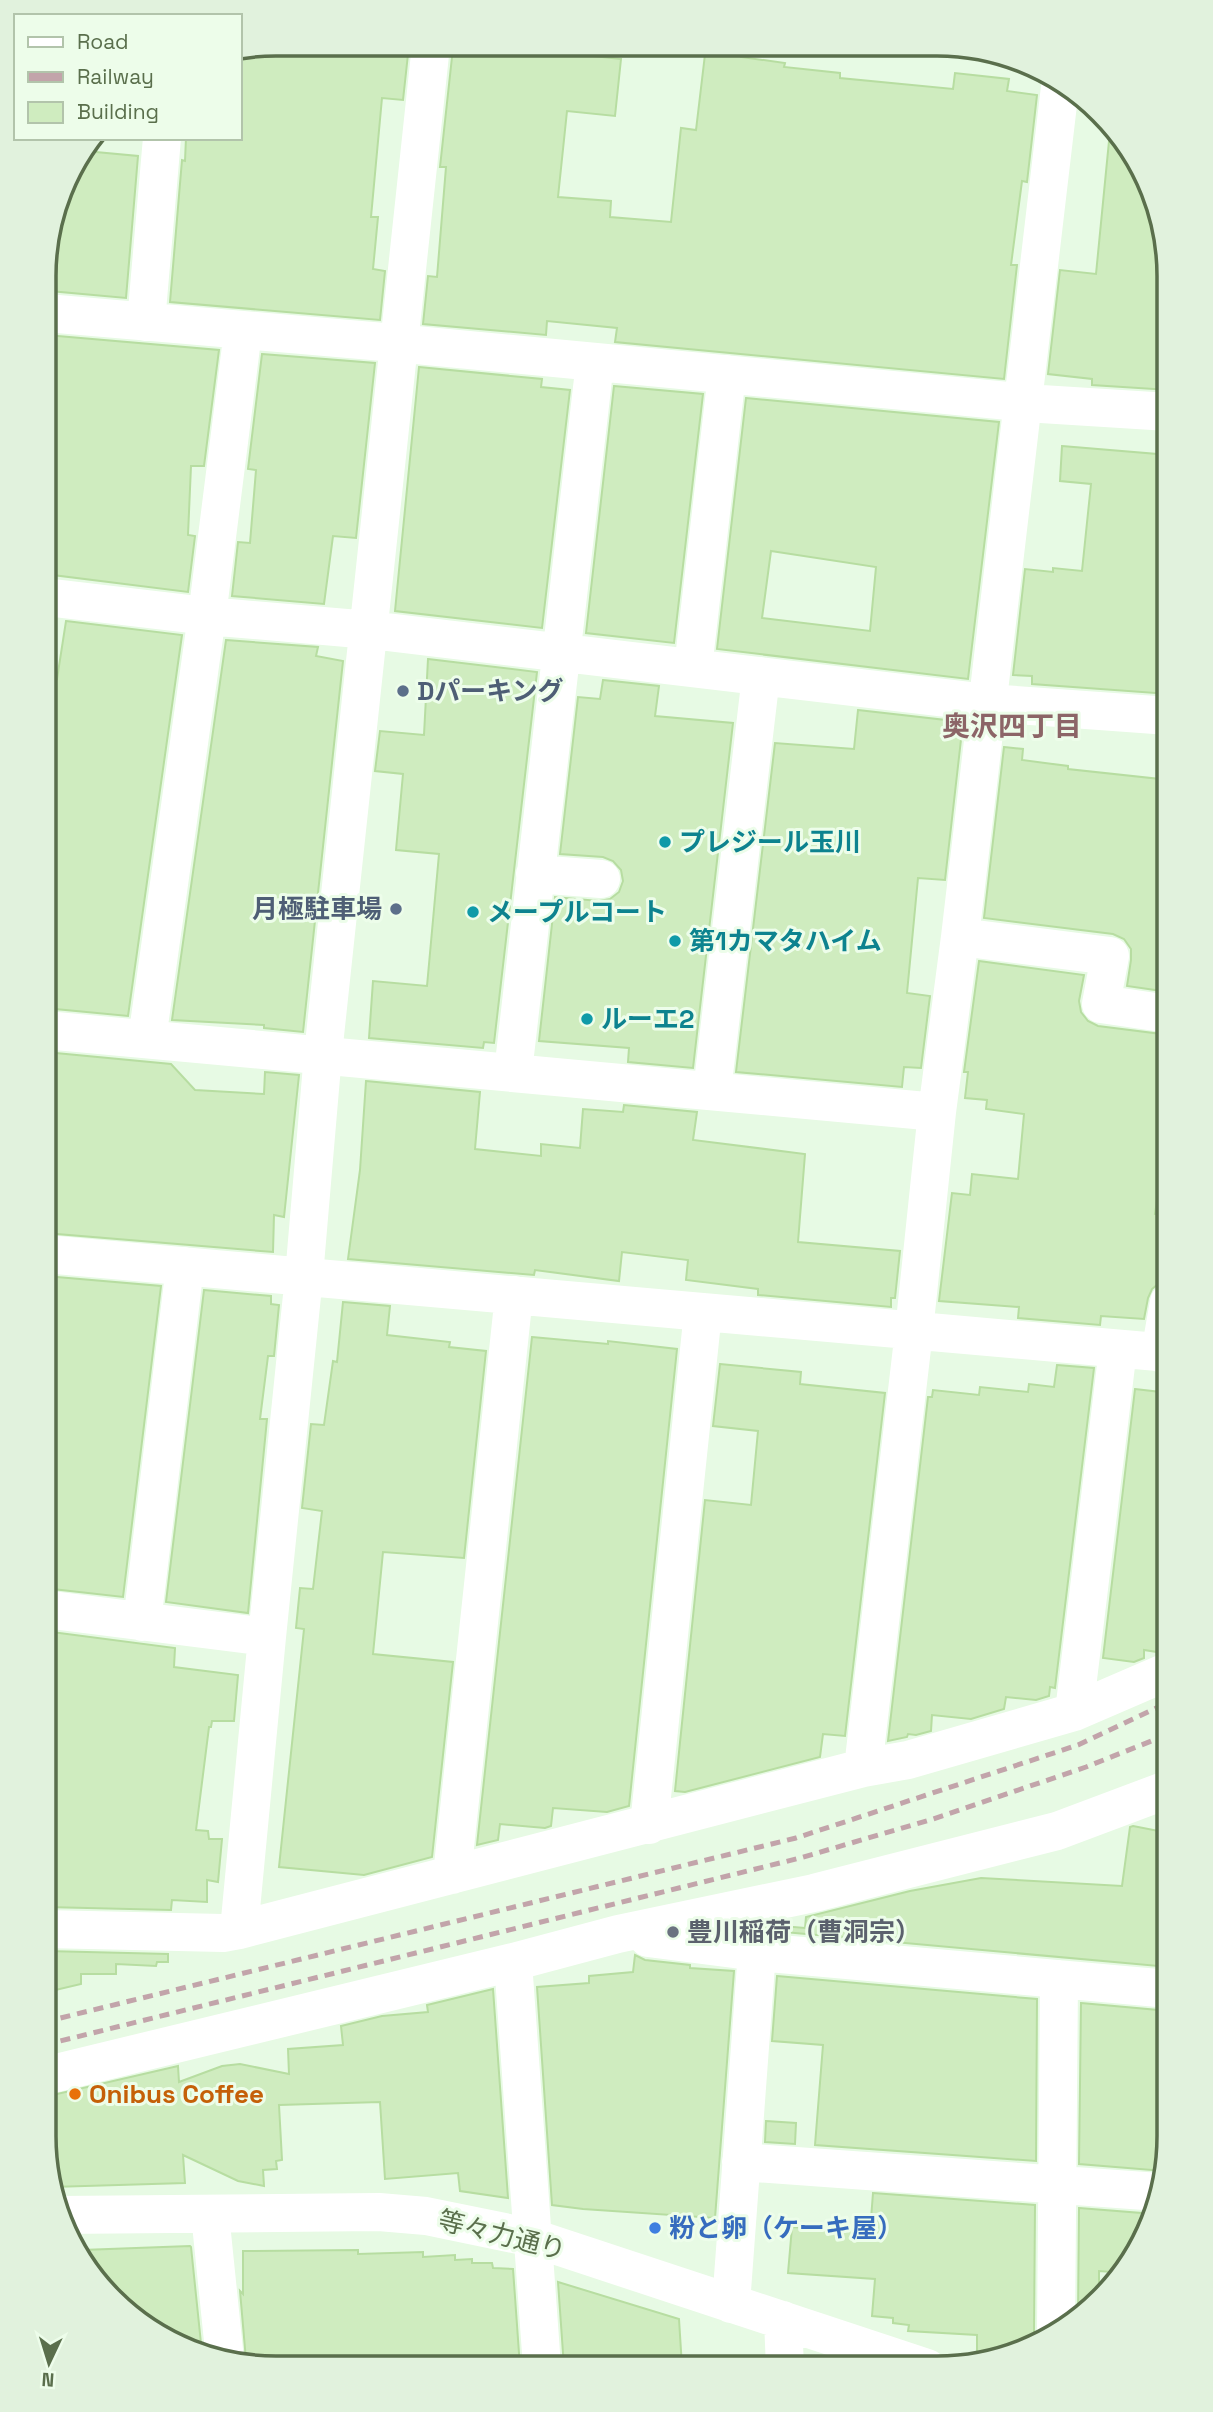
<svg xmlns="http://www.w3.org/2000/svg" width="1213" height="2412" viewBox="0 0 1213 2412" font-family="'Space Grotesk','Noto Sans JP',sans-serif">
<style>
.building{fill:#cfecbf;stroke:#b7dda1;stroke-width:2;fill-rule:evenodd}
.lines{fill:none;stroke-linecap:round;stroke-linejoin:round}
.minor{stroke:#fff;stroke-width:38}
.rail{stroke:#c2a4aa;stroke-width:5;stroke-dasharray:10 7;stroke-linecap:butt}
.service-dot{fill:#5c6f8a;stroke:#edfdea;stroke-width:2.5}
.culture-dot{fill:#0f9aa8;stroke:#edfdea;stroke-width:2.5}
.worship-dot{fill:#6b7280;stroke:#edfdea;stroke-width:2.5}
.food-dot{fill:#e8710a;stroke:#edfdea;stroke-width:2.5}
.shop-dot{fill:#3f7fe0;stroke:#edfdea;stroke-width:2.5}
.labels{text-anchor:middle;stroke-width:6;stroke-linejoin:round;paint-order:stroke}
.service-label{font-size:26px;font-weight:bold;fill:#4e5e75;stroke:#edfdea;text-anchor:start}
.culture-label{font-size:26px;font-weight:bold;fill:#0d838f;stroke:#edfdea;text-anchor:start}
.worship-label{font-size:26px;font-weight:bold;fill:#5b616d;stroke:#edfdea;text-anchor:start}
.food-label{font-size:26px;font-weight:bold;fill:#c56008;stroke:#edfdea;text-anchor:start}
.shop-label{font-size:26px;font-weight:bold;fill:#366cbe;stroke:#edfdea;text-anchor:start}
.street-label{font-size:26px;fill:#5a6f4c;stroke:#edfdea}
.neighbourhood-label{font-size:28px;font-weight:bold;fill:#8c6567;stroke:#edfdea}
.rim{fill:none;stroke:#5a6f4c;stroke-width:3.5}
</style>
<rect width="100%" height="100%" fill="#e7fae4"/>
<!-- building -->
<path class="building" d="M276,44L409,45L403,100L382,98L371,217H378L373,269L385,271L380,320L170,302L182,160L185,161L186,138H240V51Z
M456,45H552L576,48L575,54L621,59L615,116L567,111L558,197L611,201L610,217L671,222L681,128L696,130L706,46L742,47L741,57L785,63L784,67L840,73V78L953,89L955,73L1009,79L1007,91L1037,95L1027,182L1022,181L1011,265H1017L1004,379L615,342L617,328L547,321L546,335L423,324L428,276L437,277L446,167H440L453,48L456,49Z
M1110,131L1157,202L1169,276V390L1092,385V379L1048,374L1060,270L1096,274Z
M85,151L138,156L126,298L50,291L55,214L68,173Z
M46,335L219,350L204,466H191L188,535L195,536L188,592L45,574Z
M262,354L375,363L356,538L333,536L324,604L232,596L238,542L250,543L256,470L248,469Z
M419,367L542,379L541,387L570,390L542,628L395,611Z
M614,386L703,394L674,643L586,633Z
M746,398L999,422L968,679L717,649ZM771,551L876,567L870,631L762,618Z
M1062,446L1169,455V694L1032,684V676L1013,675L1025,569L1053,572V568L1082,571L1091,484L1060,481Z
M66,621L182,635L128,1016L45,1008L46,728L49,729L52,678L57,679Z
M226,640L318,647L316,656L343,661L303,1032L264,1028V1025L172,1020Z
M428,659L537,672L494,1043L484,1042L483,1048L369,1038L373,981L427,986L439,854L396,850L403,774L375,771L380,731L424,735Z
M603,680L659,686L655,716L733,723L693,1068L628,1062L629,1048L539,1041L555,897L599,901L610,899L619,892L623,881L621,870L613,861L603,857L560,854L578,697L600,699Z
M858,710L963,722L945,880L918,878L907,993L930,996L921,1068L904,1067L902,1087L736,1072L775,743L854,749Z
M1004,747L1023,749L1022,760L1068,766V769L1169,780V848L1162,894L1169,895L1163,945L1169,946V992L1127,986L1131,960V949L1124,939L1113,934L984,918Z
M979,961L1084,975L1079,1001L1081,1012L1088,1021L1098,1026L1169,1035V1119L1155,1214L1169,1217V1224L1158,1284L1152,1289L1148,1298L1144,1319L1101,1316L1100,1325L1018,1318L1019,1307L939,1301L952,1193L970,1195L972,1174L1018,1179L1024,1114L986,1109L987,1100L965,1098L968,1072H964Z
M45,1052L171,1064L195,1090L264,1094L265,1072L299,1075L284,1217L274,1215L273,1252L45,1233Z
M366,1081L480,1092L475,1149L541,1156V1144L580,1148L583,1109L623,1112L624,1105L697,1112L693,1140L805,1154L798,1242L900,1251L895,1298H891V1307L758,1295V1289L686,1280L688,1260L622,1252L619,1281L535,1270L534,1275L348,1259L360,1170Z
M45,1276L161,1286L123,1597L44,1588Z
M204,1290L271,1296V1304L279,1305L274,1356H268L260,1419H267L248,1613L166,1602Z
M343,1302L390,1306L387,1335L450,1342L449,1347L486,1351L464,1558L383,1552L373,1654L453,1662L432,1857L364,1875L279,1867L304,1629L296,1628L300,1588L313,1589L322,1511L302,1508L311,1424L324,1425L333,1361L337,1362Z
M532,1337L608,1344V1341L677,1349L629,1806L607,1812L553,1808L551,1826L545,1828L500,1824L498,1840L477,1845Z
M720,1364L801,1372L800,1384L885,1393L845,1736L823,1734L820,1757L685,1792L675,1791L705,1500L751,1505L758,1431L713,1426Z
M1057,1365L1094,1368L1055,1688L1050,1687L1049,1696L1036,1700L1006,1697L1004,1709L971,1719L932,1715L931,1731L916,1735L908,1734L907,1737L888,1741L928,1397H932L933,1390L979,1395L980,1387L1028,1392L1029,1384L1054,1387Z
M1135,1389L1169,1393V1621L1161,1620L1157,1652L1144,1650V1658L1134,1662L1103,1658Z
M44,1631L175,1648L174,1667L238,1675L234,1721H212L211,1727H209L196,1830L208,1831L209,1839H222L218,1882L207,1880V1902L172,1900L171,1910L46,1907V1886L44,1887Z
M1133,1826L1169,1833V1967L761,1930L762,1926L770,1925L805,1928L806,1917L910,1891L981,1878L1122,1886L1130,1827Z
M46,1951L168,1954V1962H157L156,1966L116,1964V1974H81V1984L47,1992Z
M635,1955L645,1960L690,1965V1968L734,1971L715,2218L583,2209L552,2205L537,1987L589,1983V1976L633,1972Z
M777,1976L1037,1999L1036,2161L815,2145L823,2045L772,2041Z
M493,1989L508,2198L460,2191L458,2173L385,2179L380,2102L279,2105L282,2160L276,2161L277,2169L263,2170L264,2186L238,2181L183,2155L185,2183L52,2187L47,2158L44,2097L178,2066L179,2082L222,2066L240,2064L289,2074L288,2049L343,2045L341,2026L382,2016L428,2012L427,2005Z
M1081,2003L1169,2011V2151L1164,2171L1079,2164Z
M766,2121L796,2123L795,2144L765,2142Z
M873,2193L1035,2205L1034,2334L1037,2344L1016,2353L977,2352V2335L908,2331L909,2325L893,2323V2318L872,2316L875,2279L788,2273L792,2227L870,2232Z
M1079,2208L1154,2214L1152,2224L1124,2273L1099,2271V2298L1078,2318Z
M190,2246L191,2247L202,2353L174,2344L123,2311L83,2250Z
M358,2250V2254L423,2252V2257L455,2255V2260L472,2259V2263H492L493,2268L513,2269L520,2367H393L392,2360H246L240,2291L243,2294V2251Z
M558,2282L679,2319L682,2367H564Z"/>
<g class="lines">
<!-- minor -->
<path class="minor" d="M46,313L384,342L1041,404L1169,412
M146,322L162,138
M45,597L207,616L370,630L988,703L1169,716
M693,668L727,374
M535,874L601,879
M960,937L1110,956L1101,1004L1169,1014
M45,1030L937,1112
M147,1039L207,616L243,331
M513,1072L595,362
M712,1091L761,676
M45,1254L1169,1353
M1160,1353L1169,1302
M44,1609L267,1637
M142,1622L185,1266
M1074,1712L1118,1349
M863,1768L914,1331L937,1112L960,937L1060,87
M649,1825L703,1312
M452,1875L514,1295
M44,1929L223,1933L239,1930L863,1768L908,1760L1074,1712L1169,1671
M239,1930L267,1637L304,1276L323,1054L431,45
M648,1938L757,1952L1169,1989
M513,1962L542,2367
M44,2076L513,1962L618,1934L814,1893L1057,1831L1169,1789
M741,2162L1159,2192
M210,2214L225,2360
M59,2215L379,2212L426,2216L533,2238L927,2368
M731,2304L757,1952
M783,2320L785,2368
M1056,2334L1059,1979"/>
<!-- rail -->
<path class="rail" d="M44,2022L796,1838L1078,1745L1169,1702
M44,2045L800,1858L933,1819L1086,1767L1169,1734"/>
</g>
<!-- markers -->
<g class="service-dot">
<circle cx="403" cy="691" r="7"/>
<circle cx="396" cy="909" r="7"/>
</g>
<g class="culture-dot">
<circle cx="665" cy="842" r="7"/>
<circle cx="473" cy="912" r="7"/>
<circle cx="675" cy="941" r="7"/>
<circle cx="587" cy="1019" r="7"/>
</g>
<circle class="worship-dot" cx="673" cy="1932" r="7"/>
<circle class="food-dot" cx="75" cy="2094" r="7"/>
<circle class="shop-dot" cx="655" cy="2228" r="7"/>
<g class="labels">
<!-- service labels -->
<g class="service-label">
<text x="417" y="700">Dパーキング</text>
<text x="382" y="918" text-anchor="end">月極駐車場</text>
</g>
<!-- culture labels -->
<g class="culture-label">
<text x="679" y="851">プレジール玉川</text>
<text x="487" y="921">メープルコート</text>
<text x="689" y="950">第1カマタハイム</text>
<text x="601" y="1028">ルーエ2</text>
</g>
<!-- worship labels -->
<g class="worship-label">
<text x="687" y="1941">豊川稲荷（曹洞宗）</text>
</g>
<!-- food labels -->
<g class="food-label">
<text x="89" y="2103">Onibus Coffee</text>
</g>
<!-- shop labels -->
<g class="shop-label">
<text x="669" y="2237">粉と卵（ケーキ屋）</text>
</g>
<!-- street labels -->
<g class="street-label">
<text transform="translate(502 2235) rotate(14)" y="9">等々力通り</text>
</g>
<!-- neighbourhood labels -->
<g class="neighbourhood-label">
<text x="1012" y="736">奥沢四丁目</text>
</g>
</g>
<!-- crop -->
<path d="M0 0H1213V2412H0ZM276 56H937A220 220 0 0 1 1157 276V2136A220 220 0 0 1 937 2356H276A220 220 0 0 1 56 2136V276A220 220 0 0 1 276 56Z" fill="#e1f2dd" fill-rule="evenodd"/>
<path class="rim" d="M276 56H937A220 220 0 0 1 1157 276V2136A220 220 0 0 1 937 2356H276A220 220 0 0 1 56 2136V276A220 220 0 0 1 276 56Z"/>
<!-- legend -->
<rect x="14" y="14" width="228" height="126" fill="#edfdea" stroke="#b2c4ab" stroke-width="2"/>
<rect x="28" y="37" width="35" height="10" fill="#ffffff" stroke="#b2c4ab" stroke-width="2"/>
<text x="77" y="49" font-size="21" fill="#5a6f4c">Road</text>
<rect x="28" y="72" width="35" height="10" fill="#c2a4aa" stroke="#b2c4ab" stroke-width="2"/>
<text x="77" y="84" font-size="21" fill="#5a6f4c">Railway</text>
<rect x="28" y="102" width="35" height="21" fill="#cfecbf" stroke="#b2c4ab" stroke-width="2"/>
<text x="77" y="119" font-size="21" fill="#5a6f4c">Building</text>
<!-- north arrow -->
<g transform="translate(49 2363) rotate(184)" stroke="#edfdea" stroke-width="5" paint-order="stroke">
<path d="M0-5L12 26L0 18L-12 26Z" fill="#5a6f4c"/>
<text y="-10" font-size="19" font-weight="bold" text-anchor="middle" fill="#5a6f4c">N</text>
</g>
</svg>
